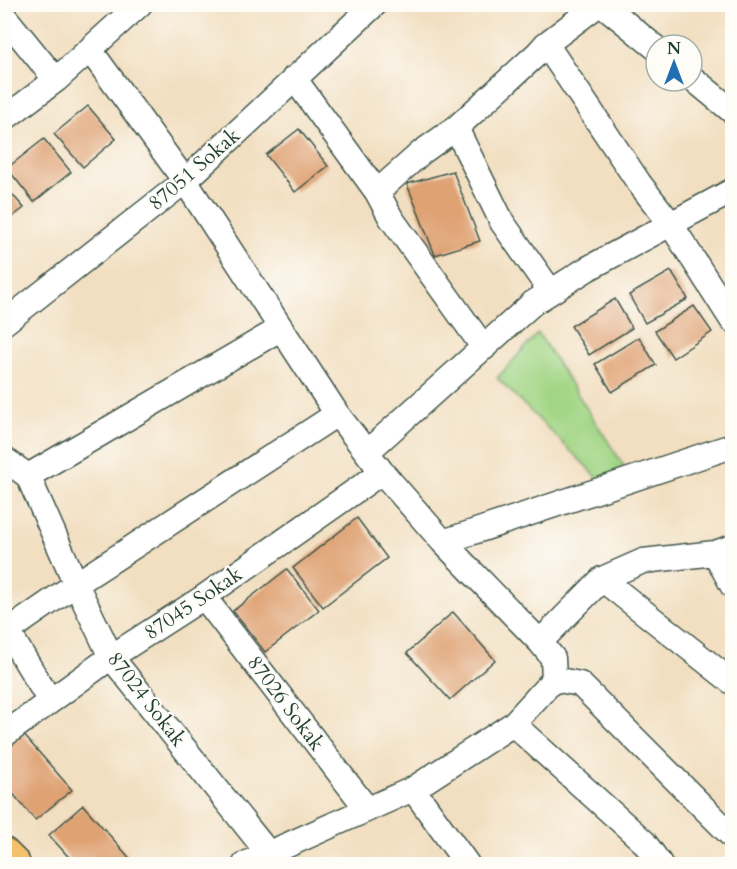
<svg xmlns="http://www.w3.org/2000/svg" width="737" height="869" viewBox="0 0 737 869" font-family="Cardo,serif">
<style>
.green{fill:#a2d585;stroke:#60895c;stroke-width:1.5}
.building{fill:#dfa273}
.lines{fill:none;stroke-linecap:round;stroke-linejoin:round}
.minor-casing{stroke:#3f5549;stroke-width:27}
.major-casing{stroke:#3f5549;stroke-width:33}
.minor{stroke:#fff;stroke-width:24}
.major{stroke:#f3c26a;stroke-width:30}
.labels{text-anchor:middle;stroke-width:4.5;stroke-linejoin:round;paint-order:stroke}
.street-label{font-size:21px;fill:#1f3d34;stroke:#fdfcf7}
</style>
<rect width="100%" height="100%" fill="#fdfcf7"/>
<filter id="ink" filterUnits="userSpaceOnUse"><feTurbulence type="fractalNoise" baseFrequency=".0167" numOctaves="2"/><feDisplacementMap in="SourceGraphic" scale="12" xChannelSelector="R" yChannelSelector="G"/><feConvolveMatrix kernelMatrix="1 2 1 2 8 2 1 2 1" color-interpolation-filters="sRGB"/></filter>
<filter id="wash" filterUnits="userSpaceOnUse"><feTurbulence type="fractalNoise" baseFrequency=".008" numOctaves="4" result="noise"/><feDisplacementMap in="SourceGraphic" scale="24" xChannelSelector="R" yChannelSelector="G"/><feGaussianBlur stdDeviation="1.35" result="paint"/><feColorMatrix in="noise" values="0 0 0 0 0 0 0 0 0 0 0 0 0 0 0 0 0 1.4 0 .05"/><feComposite in="paint" operator="in"/></filter>
<g filter="url(#wash)">
<rect width="100%" height="100%" fill="#f2dfc1"/>
<!-- green -->
<path class="green" d="M538,333L624,466L600,480L497,378Z"/>
<g id="blocks">
<!-- building -->
<path class="building" d="M88,106L116,139L83,167L54,134Z
M299,129L328,166L295,192L266,155Z
M44,139L71,172L34,202L7,168Z
M453,171L480,241L435,255L407,184Z
M4,185L24,208L4,223Z
M671,271L688,299L645,323L629,295Z
M615,299L632,328L589,355L571,326Z
M694,306L712,332L673,358L655,331Z
M639,337L656,365L612,392L595,364Z
M357,518L387,558L323,607L293,568Z
M287,569L319,610L265,652L233,611Z
M453,612L495,660L450,700L407,653Z
M22,733L72,790L35,820L4,783V745Z
M83,805L134,863L133,864H75L49,835Z"/>
</g>
</g>
<g filter="url(#ink)">
<use href="#blocks" fill-opacity="0" stroke="#3f5549" stroke-width="1.5"/>
<g class="lines">
<defs>
<path id="minor" d="M602,4L656,48
M4,16L56,80
M546,44L639,183L670,223L732,320
M90,50L185,181L337,414L382,472L443,542L540,642L553,658L554,679L513,724L413,789L245,864
M294,78L377,192L391,218L484,348
M692,78L732,111
M4,119L56,80L140,4
M456,128L502,222L551,292
M377,192L422,152L456,128L538,53L546,44L599,4
M4,323L185,181L375,4
M367,452L533,303L587,269L732,191
M4,459L28,476L76,584L111,657L277,864
M28,476L280,329
M443,542L732,446
M715,553L732,585
M602,579L732,682
M204,597L367,809
M4,625L50,701
M8,631L76,584L337,414
M540,642L602,579L643,561L715,553L732,547
M554,679L580,684L732,836
M513,724L644,842L660,864
M4,735L111,657L204,597L382,472
M413,789L467,864"/>
<path id="major" d="M4,853L15,864"/>
</defs>
<!-- minor casing -->
<use href="#minor" class="minor-casing"/>
<!-- major casing -->
<use href="#major" class="major-casing"/>
<!-- minor -->
<use href="#minor" class="minor"/>
<!-- major -->
<use href="#major" class="major"/>
</g>
</g>
<g class="labels">
<!-- street labels -->
<g class="street-label">
<text transform="translate(194 169) rotate(-41)" y="7">87051 Sokak</text>
<text transform="translate(193 603) rotate(-34)" y="7">87045 Sokak</text>
<text transform="translate(147 699) rotate(52)" y="7">87024 Sokak</text>
<text transform="translate(286 703) rotate(53)" y="7">87026 Sokak</text>
</g>
</g>
<!-- margin -->
<rect width="737" height="869" fill="none" stroke="#fdfcf7" stroke-width="24"/>
<!-- north arrow -->
<g transform="translate(674 63)"><circle r="28" fill="#fdfcf7" stroke="#a4b0a9" stroke-width="1.5"/>
<path d="M0-4.5L10 22L0 15L-10 22Z" fill="#1f6fb2"/>
<text y="-9" font-size="16" font-weight="bold" text-anchor="middle" fill="#1f3d34">N</text>
</g>
</svg>
